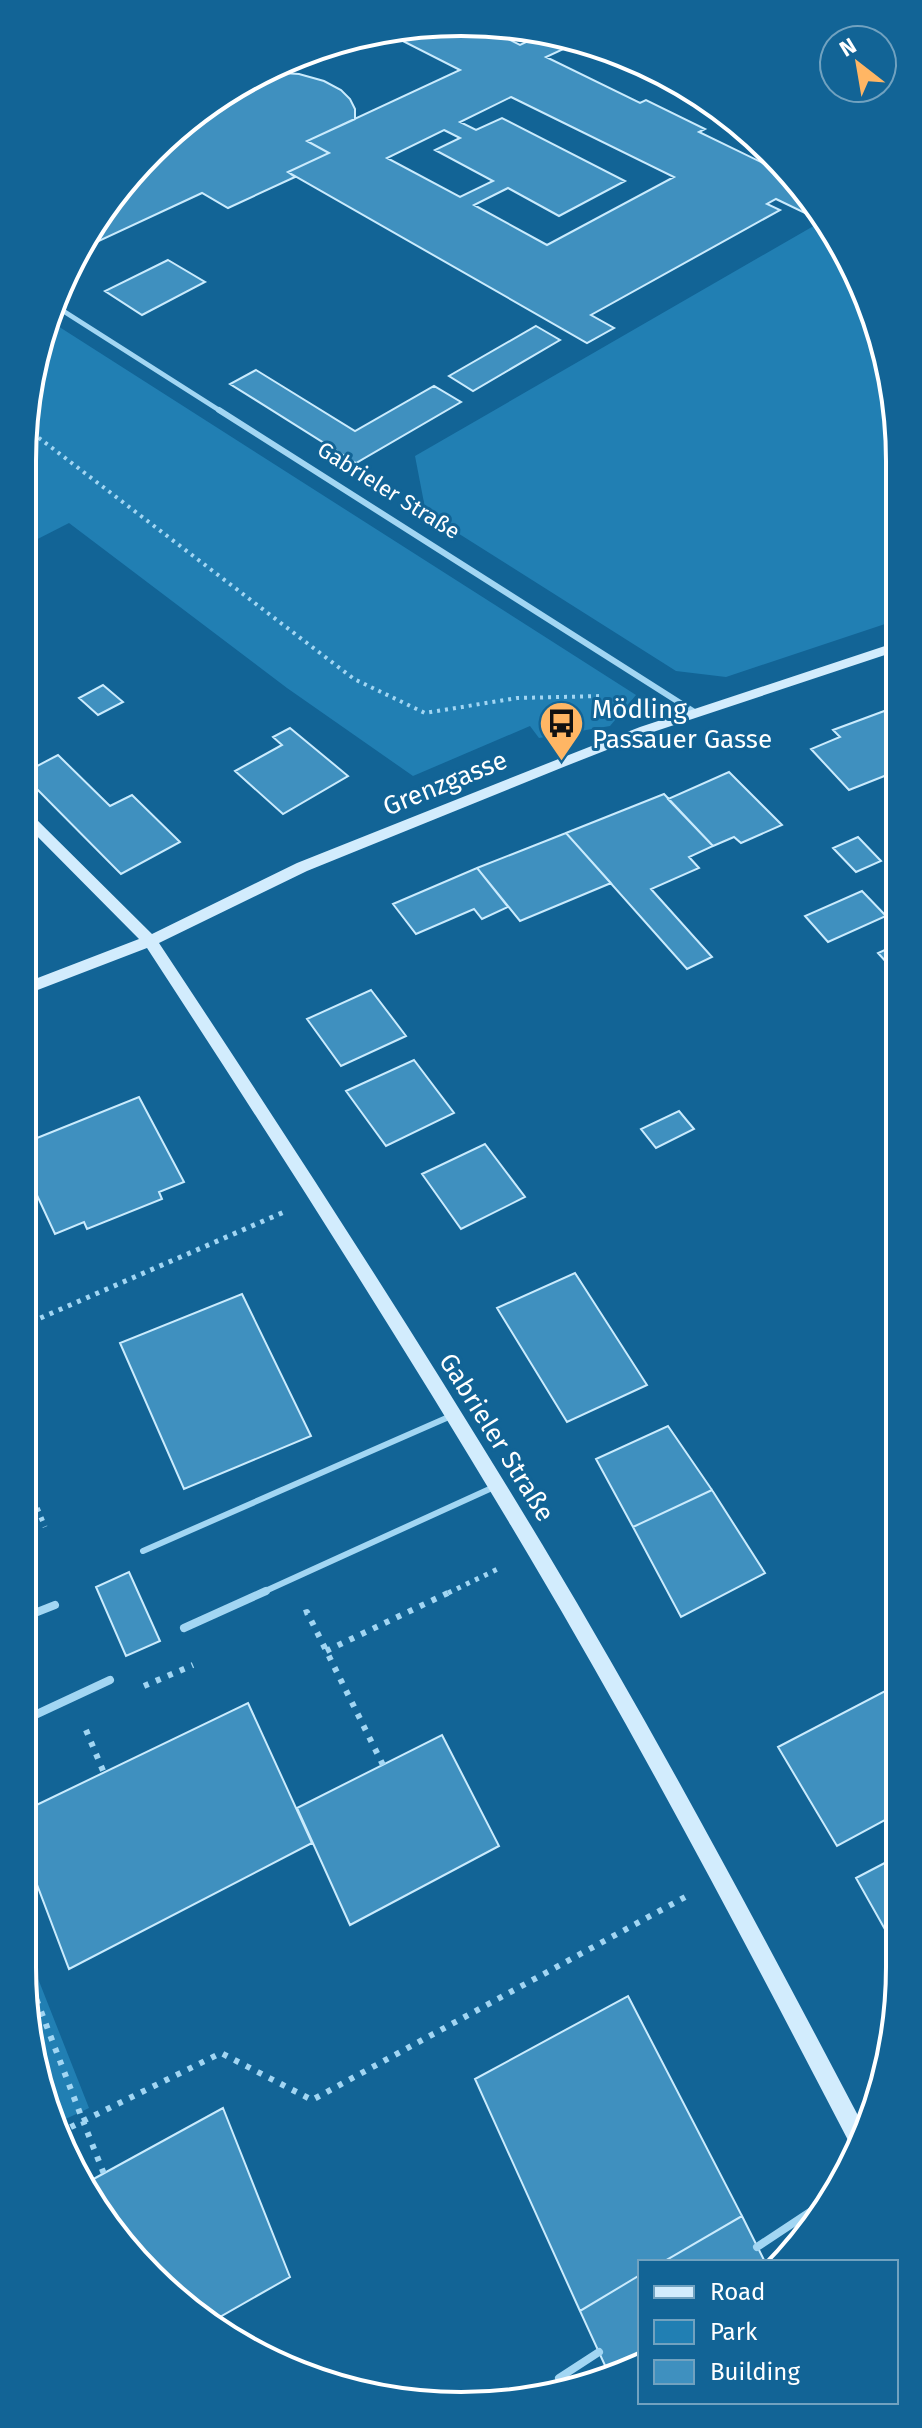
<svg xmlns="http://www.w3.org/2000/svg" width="922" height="2428" viewBox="0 0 922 2428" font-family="'Fira Sans',sans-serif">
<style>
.green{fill:#217fb3}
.building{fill:#3f90bf;stroke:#caebfd;stroke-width:2;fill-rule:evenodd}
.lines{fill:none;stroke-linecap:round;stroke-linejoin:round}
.path-far2{stroke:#a2d6f3;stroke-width:4;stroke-dasharray:3 5;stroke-linecap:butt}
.path-far1{stroke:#a2d6f3;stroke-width:5;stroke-dasharray:4 6;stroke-linecap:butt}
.path{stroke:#a2d6f3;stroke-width:6;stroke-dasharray:5 8;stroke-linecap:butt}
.lane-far1{stroke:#a2d6f3;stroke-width:6}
.lane{stroke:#a2d6f3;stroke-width:8}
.street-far1{stroke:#a2d6f3;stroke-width:5}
.street{stroke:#a2d6f3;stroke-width:6}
.secondary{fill:#d2ecfd;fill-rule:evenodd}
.labels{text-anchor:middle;stroke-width:6;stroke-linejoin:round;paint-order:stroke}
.far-street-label{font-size:22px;fill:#fff;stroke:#126496}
.poi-label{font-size:26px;fill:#fff;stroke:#126496;text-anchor:start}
.street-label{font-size:26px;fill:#fff;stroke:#126496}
.rim{fill:none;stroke:#fff;stroke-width:4}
</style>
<rect width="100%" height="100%" fill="#126496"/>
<!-- green -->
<path class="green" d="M824,220L855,267L896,403L897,620L726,677L676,671L426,513L415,456Z
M50,321L636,695L610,726L539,738L530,726L413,776L287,688L69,523L22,547C22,478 19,383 50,321Z
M22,1969L35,1971L89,2108L55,2124L45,2109Z"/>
<!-- building -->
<path class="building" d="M404,26L505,32L500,35L520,45L541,35H549L570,46L546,57L640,103L646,100L705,129L699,132L796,179L817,211L809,215L776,199L767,204L780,210L591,315L614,328L587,343L288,172L329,153L307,141L460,70L385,32ZM511,97L674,177L547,245L474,205L508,188L559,216L625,181L502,118L476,130L460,122ZM444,130L460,138L435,150L493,181L460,197L387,158Z
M267,72L299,74L324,81L341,90L350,99L355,109V119L307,141L329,153L288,172L295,177L228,208L202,193L86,247L113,193L236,86Z
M168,260L205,282L142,315L105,291Z
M536,326L560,340L473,391L449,376Z
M256,370L355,431L434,386L461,402L356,463L230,384Z
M103,685L123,702L98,715L79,698Z
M887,710L897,720V771L849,790L811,749L840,737L833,730Z
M290,728L348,776L283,814L235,771L282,745L273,737Z
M58,755L110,806L132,795L180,842L121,874L22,774Z
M729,772L782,825L741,843L734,837L713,846L668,799Z
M664,794L713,846L689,857L699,868L651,889L712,957L687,969L566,833Z
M566,833L611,883L520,921L477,868Z
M858,837L881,861L856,872L833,848Z
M477,868L508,907L482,919L474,909L416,934L393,904Z
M862,891L886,916L828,942L805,916Z
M898,944V975L878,953Z
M371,990L406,1036L341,1066L307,1019Z
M414,1060L454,1113L386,1146L346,1091Z
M139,1097L184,1182L159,1192L162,1199L87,1229L84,1222L55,1234L22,1163V1144Z
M679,1111L694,1129L656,1148L641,1129Z
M485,1144L525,1197L461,1229L422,1174Z
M575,1273L647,1385L567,1422L497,1308Z
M242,1294L311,1436L184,1489L120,1343Z
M668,1426L712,1490L633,1527L596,1459Z
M712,1490L765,1573L681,1617L633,1527Z
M129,1572L160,1641L126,1656L96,1587Z
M889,1689L899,1704L900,1812L837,1846L778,1747Z
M248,1703L312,1843L69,1969L22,1845V1812Z
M442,1735L499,1846L350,1925L297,1808Z
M900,1855V1956L856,1878Z
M628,1996L742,2216L663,2262H640V2275L580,2311L475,2079Z
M223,2108L290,2277L211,2322L131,2256L88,2182Z
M742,2216L765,2262H663Z
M640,2275V2359L608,2372L580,2311Z"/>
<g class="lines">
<!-- path-far2 -->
<path class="path-far2" d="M26,428L354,679L425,713L517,698L603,696"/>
<!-- path-far1 -->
<path class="path-far1" d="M22,1326L284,1212
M22,1471L45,1527
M448,1593L502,1567"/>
<!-- path -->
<path class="path" d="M304,1613L307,1612L383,1765
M326,1651L452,1591
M144,1686L193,1665
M86,1730L104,1773
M24,1979L29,1980L83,2121L221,2053L312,2100L687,1896
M59,2133L83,2121L104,2174"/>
<!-- lane-far1 -->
<path class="lane-far1" d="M143,1551L451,1416
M261,1593L494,1487"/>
<!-- lane -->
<path class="lane" d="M22,1618L55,1605
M184,1628L266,1591
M22,1721L110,1680
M757,2247L825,2202
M559,2378L599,2352"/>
<!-- street-far1 -->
<path class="street-far1" d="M57,307L222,412"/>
<!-- street -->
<path class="street" d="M219,410L696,713"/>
<!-- secondary -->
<path class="secondary" d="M897,642V651L650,733L566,766L307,871L159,943C290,1141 419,1340 542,1544C656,1734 760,1929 863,2125L853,2145L850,2144C747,1946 643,1748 529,1556C407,1350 278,1149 147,948L22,996V984L139,939L22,821V808L27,810L152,934L297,863L556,760L640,727Z"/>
</g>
<!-- icons -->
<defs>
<symbol id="bus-pin" viewBox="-11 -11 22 30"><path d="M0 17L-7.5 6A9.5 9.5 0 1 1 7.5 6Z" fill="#ffb664" stroke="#126496"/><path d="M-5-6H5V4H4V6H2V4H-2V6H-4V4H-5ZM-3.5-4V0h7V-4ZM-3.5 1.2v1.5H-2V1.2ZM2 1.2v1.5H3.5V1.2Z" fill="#111"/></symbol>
</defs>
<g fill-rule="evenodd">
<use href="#bus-pin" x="536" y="698" width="51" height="69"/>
</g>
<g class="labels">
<!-- far-street labels -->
<g class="far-street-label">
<text transform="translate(389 490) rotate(32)" y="8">Gabrieler Straße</text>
</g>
<!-- poi labels -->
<g class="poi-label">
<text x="592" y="718">Mödling<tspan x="592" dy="30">Passauer Gasse</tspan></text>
</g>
<!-- street labels -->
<g class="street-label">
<text transform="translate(445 783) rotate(-22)" y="9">Grenzgasse</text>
<text transform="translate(497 1437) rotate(58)" y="9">Gabrieler Straße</text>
</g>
</g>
<!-- crop -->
<path d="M0 0H922V2428H0ZM461 36H461A425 425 0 0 1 886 461V1967A425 425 0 0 1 461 2392H461A425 425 0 0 1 36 1967V461A425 425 0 0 1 461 36Z" fill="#126496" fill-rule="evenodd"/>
<path class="rim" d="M461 36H461A425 425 0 0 1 886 461V1967A425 425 0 0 1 461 2392H461A425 425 0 0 1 36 1967V461A425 425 0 0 1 461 36Z"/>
<!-- legend -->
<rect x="638" y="2260" width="260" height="144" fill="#126496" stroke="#71a2c0" stroke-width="2"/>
<rect x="654" y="2286" width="40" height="12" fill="#d2ecfd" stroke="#71a2c0" stroke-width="2"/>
<text x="710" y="2300" font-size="24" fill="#ffffff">Road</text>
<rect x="654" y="2320" width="40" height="24" fill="#217fb3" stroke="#71a2c0" stroke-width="2"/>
<text x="710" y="2340" font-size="24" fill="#ffffff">Park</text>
<rect x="654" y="2360" width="40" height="24" fill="#3f90bf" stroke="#71a2c0" stroke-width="2"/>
<text x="710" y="2380" font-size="24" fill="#ffffff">Building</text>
<!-- north arrow -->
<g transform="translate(858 64) rotate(329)"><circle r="38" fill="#126496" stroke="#71a2c0" stroke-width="2"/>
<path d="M0-6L14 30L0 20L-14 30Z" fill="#ffb664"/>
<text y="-12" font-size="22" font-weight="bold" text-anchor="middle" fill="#ffffff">N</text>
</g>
</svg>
